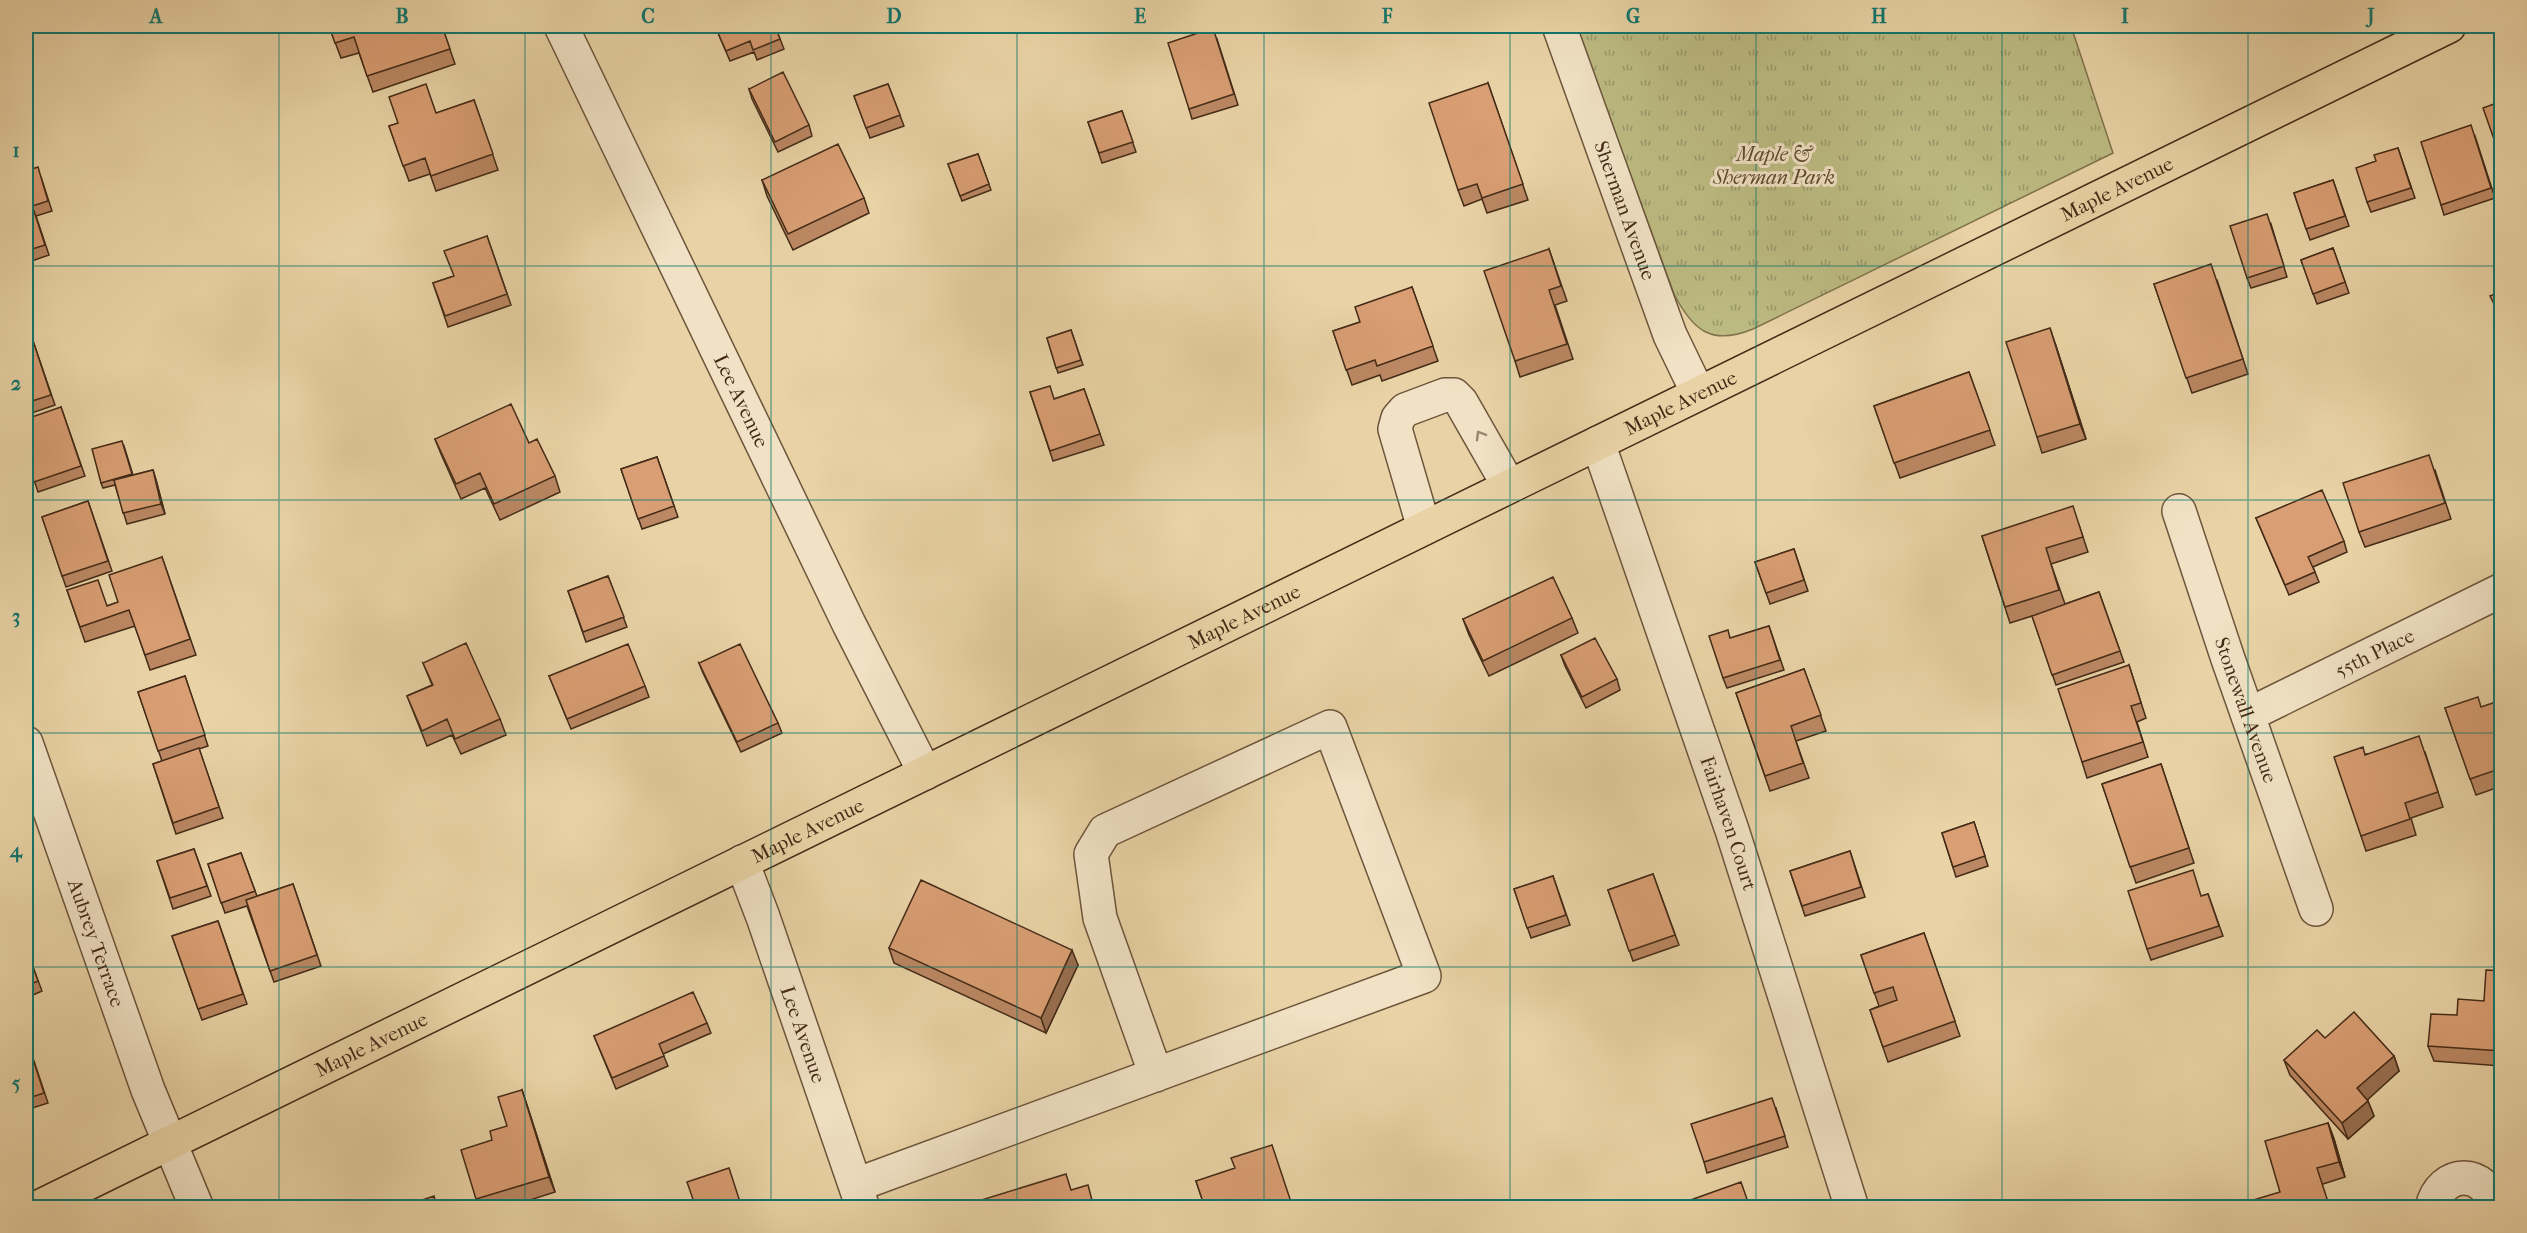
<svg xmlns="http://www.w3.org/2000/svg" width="2527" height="1233" viewBox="0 0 2527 1233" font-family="'IM FELL French Canon',serif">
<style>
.park{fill:url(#park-tufts);stroke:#80734c;stroke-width:1.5}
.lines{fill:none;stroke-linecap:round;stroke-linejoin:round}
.minor-casing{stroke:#6d553b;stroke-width:36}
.major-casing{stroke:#442b17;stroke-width:36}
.minor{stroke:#f1e2c5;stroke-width:33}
.major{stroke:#e9d3a6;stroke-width:33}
.wall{fill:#bb8863;stroke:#442b17;stroke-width:1.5}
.shaded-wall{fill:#986f50;stroke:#442b17;stroke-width:1.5}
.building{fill:#d99e73;stroke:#442b17;stroke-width:1.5}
.oneway{stroke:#9a866e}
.grid{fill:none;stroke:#0f766e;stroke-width:1.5;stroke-opacity:0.55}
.labels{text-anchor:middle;stroke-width:6;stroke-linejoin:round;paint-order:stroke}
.park-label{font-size:20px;font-style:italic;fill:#5c482c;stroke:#f1e2c5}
.street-label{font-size:20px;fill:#442b17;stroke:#f1e2c5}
.neatline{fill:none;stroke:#0f766e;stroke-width:2}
.grid-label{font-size:20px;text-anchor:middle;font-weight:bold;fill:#0f766e}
</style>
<defs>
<pattern id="park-tufts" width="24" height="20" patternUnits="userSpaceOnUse" patternTransform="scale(1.5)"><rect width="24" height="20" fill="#bcbb82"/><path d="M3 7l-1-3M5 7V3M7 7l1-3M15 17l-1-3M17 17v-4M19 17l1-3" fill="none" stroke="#9a9869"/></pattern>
</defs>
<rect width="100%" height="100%" fill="#e9d3a6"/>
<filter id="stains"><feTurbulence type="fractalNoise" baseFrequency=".00333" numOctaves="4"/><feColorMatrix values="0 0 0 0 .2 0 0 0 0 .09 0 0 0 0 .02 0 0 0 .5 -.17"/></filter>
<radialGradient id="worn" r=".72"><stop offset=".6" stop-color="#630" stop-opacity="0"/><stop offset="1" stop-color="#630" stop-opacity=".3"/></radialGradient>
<!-- park -->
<path class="park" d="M1576,26H2071L2113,153L1753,329C1712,346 1693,331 1674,294Z"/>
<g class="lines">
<defs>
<g id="minor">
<path id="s1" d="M561,26L849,624L925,773"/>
<path id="s2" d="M1559,26L1670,335L1698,393"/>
<path id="s3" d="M1598,443L1732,830L1852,1208"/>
<path id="s4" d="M2179,511L2228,659L2316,909"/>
<path d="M1424,528L1395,429L1398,418L1405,410L1445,395H1454L1461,402L1509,486"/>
<path id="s5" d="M2248,715L2502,590"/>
<path id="s6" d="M26,743L148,1090L197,1208"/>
<path id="s7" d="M742,862L763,917L863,1208"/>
<path d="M856,1185L1424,976L1330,727L1105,831L1091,854L1100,918L1156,1075"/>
<path d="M2432,1208C2441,1168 2487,1168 2495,1208"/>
</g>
<g id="major">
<path id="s8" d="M37,1208L2449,26"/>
</g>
</defs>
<!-- minor casing -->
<use href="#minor" class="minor-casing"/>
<!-- major casing -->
<use href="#major" class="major-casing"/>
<!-- minor -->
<use href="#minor" class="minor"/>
<!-- major -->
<use href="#major" class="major"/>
</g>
<!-- wall -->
<path class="wall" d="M329,26H442L455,64L373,92L359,53L341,58Z
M715,26H775L784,49L757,60L754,52L730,61Z
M2149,26H2162L2150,29Z
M1217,39L1238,105L1192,119L1189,109Z
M1488,83L1528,200L1487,213L1482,199L1464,206L1458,190Z
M888,84L904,126L870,138L854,96Z
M749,89L809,125L812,136L778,152L752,99Z
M474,100L498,170L436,191L430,174L409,181L389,126L437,113Z
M1122,111L1136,152L1102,163L1088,122Z
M2475,136L2495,198L2444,215L2441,205Z
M2398,148L2415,198L2371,212L2367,202L2376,161Z
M978,154L991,190L962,201L948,164Z
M26,171L41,177L52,211L36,216L49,255L26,263Z
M762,180L864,198L869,213L793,250L767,196Z
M2333,180L2349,226L2310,240L2294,193Z
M2271,224L2287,277L2251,288L2247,278Z
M487,236L511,305L448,327L433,283L454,276Z
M2333,248L2349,293L2317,304L2301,260Z
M1549,249L1567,301L1555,305L1573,359L1520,377L1515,361Z
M2217,280L2248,374L2192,393L2154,284Z
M1412,287L1438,361L1382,381L1380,375L1352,385L1333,331L1360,322Z
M1071,330L1083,365L1058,373L1047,338Z
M31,335L55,405L26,415V337Z
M2055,343L2086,439L2042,453L2037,437Z
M1969,372L1995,445L1900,478L1874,406Z
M1084,389L1104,445L1053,461L1030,392L1054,399Z
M61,407L85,476L38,492L26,456Z
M435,439L529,443L555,476L560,492L500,520L485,488L461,499L441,454Z
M124,446L133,475L153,470L156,480L165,514L127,524L115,485L103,488L101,483Z
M657,457L678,517L642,529L621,469Z
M2435,470L2451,519L2365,547L2359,532Z
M88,501L112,571L66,587L42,517Z
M2256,518L2344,541L2347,552L2313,567L2319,582L2289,595Z
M2078,522L2088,552L2051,564L2065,604L2099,592L2124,662L2056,685L2032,616L2010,623L1982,536Z
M1794,549L1808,591L1770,604L1755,562Z
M162,557L196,655L150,670L135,626L85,642L67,590L107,606L118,602Z
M608,576L627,627L586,642L568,591Z
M1572,618L1578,633L1489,676L1469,635L1463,619Z
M1769,626L1784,670L1727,688L1723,678L1731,638Z
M1561,655L1617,679L1620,690L1586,708L1565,666Z
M423,663L500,719L506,735L461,754L452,735L427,746L407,696L432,685Z
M699,663L778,723L782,733L741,752L703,673Z
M2129,665L2146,718L2137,722L2148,757L2087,778L2082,762Z
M1804,669L1826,731L1796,741L1809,778L1770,791L1736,693Z
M185,676L208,746L199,749L223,818L176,834L153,764L162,761L138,692Z
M549,676L645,686L649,697L571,729Z
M2502,700V786L2476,795L2445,708L2482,707Z
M2425,752L2443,807L2411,818L2416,835L2366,851L2361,836L2365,754Z
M2161,764L2194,863L2136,883L2102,784Z
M1974,822L1988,866L1956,877L1942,833Z
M194,849L211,896L173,909L157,861Z
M1850,851L1865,897L1805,916L1790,871Z
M241,853L257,896L293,884L321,966L274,982L247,906L225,913L208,864Z
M1653,874L1679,945L1633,961L1608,890Z
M1553,876L1570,925L1531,938L1514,889Z
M2208,894L2223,936L2151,960L2147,949L2202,896Z
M218,921L247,1004L202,1020L172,936Z
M1924,933L1960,1036L1888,1062L1870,1010L1879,1006L1861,955Z
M26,948L42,991L26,998Z
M889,948L1078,965L1046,1033L894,963Z
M2502,971V1066L2434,1061L2428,1046L2457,1015L2484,1001Z
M707,1023L711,1033L663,1054L668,1066L616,1089L594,1036Z
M2325,1038L2394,1056L2399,1071L2367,1099L2374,1116L2348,1139L2290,1075L2284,1060Z
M26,1048L33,1058L48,1103L26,1110Z
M522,1090L555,1192L505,1208H479L476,1199L492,1140L507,1126Z
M1776,1108L1788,1147L1707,1173L1704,1162Z
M2328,1123L2334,1139L2345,1177L2323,1184L2280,1192Z
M1196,1181L1293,1208H1205Z"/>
<!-- shaded-wall -->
<path class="shaded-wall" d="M2050,328L2055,343L2086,439L2080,424Z
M153,470L156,480L165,514L161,504Z
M1072,950L1078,965L1046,1033L1041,1018Z
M2394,1056L2399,1071L2363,1104L2357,1088Z
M522,1090L527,1105L555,1192L549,1177Z
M2368,1101L2374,1116L2348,1139L2342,1123Z
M2328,1123L2334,1139L2345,1177L2339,1162Z"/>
<!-- building -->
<path class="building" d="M329,26H442L450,49L367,76L354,37L335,43Z
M715,26H775L780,39L753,50L750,41L726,51Z
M1213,28L1234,94L1189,109L1168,43Z
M783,72L809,125L775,142L749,89Z
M1488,83L1523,184L1482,198L1477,184L1458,190L1429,103Z
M426,84L436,113L474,100L493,154L431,176L425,158L403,166L389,126L398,123L389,97Z
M888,84L900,115L866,128L854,96Z
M2502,101V162L2483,108Z
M1122,111L1133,142L1099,153L1088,122Z
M2471,125L2491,188L2441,205L2421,142Z
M838,144L864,198L788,234L762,180Z
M2398,148L2411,188L2367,202L2356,168L2376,161L2374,155Z
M978,154L989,184L960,196L948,164Z
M38,167L48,201L26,208V171Z
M2333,180L2345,216L2306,229L2294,193Z
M34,211L45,245L26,251V214Z
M2267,214L2284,266L2247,278L2230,226Z
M487,236L507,294L445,316L433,283L454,276L444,251Z
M2333,248L2345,282L2313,294L2301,260Z
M1549,249L1561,286L1549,290L1567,344L1515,361L1484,271Z
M2211,264L2243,359L2186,378L2154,284Z
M1412,287L1433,346L1377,366L1375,360L1346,370L1333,331L1360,322L1355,307Z
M2502,291V320L2490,296Z
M2050,328L2080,424L2037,437L2006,342Z
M1071,330L1081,360L1056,368L1047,338Z
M31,335L51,395L26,403V337Z
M1969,372L1990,430L1894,463L1874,406Z
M1050,386L1054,399L1084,389L1100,434L1050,451L1030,392Z
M511,404L529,443L537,439L555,476L494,504L480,473L456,484L435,439Z
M61,407L81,466L34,482L26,456V419Z
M122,441L132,474L101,483L92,449Z
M2429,455L2445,503L2359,532L2343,483Z
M657,457L674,506L638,519L621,469Z
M153,470L161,504L123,513L114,480Z
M2322,490L2344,541L2308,557L2315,572L2285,585L2256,518Z
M88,501L108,561L62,576L42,517Z
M2073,506L2083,537L2046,548L2059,590L2005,607L1982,536Z
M1794,549L1804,580L1766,593L1755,562Z
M162,557L190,639L145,655L129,610L80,627L67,590L98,580L107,606L118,602L109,575Z
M608,576L624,617L583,632L568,591Z
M1553,577L1572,618L1483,661L1463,619Z
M2099,592L2120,651L2052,675L2032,616Z
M1769,626L1780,660L1723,678L1709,636L1728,630L1730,638Z
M1595,638L1617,679L1582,697L1561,655Z
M466,643L500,719L455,739L447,719L422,731L407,696L433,685L423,663Z
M628,644L645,686L567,719L549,676Z
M740,644L778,723L737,742L699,663Z
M2129,665L2141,703L2131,706L2143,742L2082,762L2058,689Z
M1804,669L1821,715L1791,726L1803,763L1765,776L1736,693Z
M185,676L205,735L158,751L138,692Z
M2478,697L2481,707L2502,700V768L2470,779L2445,708Z
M2419,736L2438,792L2405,803L2410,819L2361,836L2334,757L2363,747L2365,755Z
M199,748L219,807L173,823L153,764Z
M2161,764L2189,848L2130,867L2102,784Z
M1974,822L1985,856L1953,867L1942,833Z
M194,849L207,886L170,898L157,861Z
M1850,851L1861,887L1802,906L1790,871Z
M241,853L255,891L221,903L208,864Z
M2193,870L2201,896L2208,894L2219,926L2147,949L2128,891Z
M1653,874L1675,935L1629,951L1608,890Z
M1553,876L1566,915L1527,928L1514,889Z
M921,880L1072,950L1041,1018L889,948Z
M293,884L317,955L270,971L246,900Z
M218,921L243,994L198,1009L172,936Z
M1924,933L1955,1021L1883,1047L1870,1010L1897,1000L1893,987L1874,993L1861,955Z
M26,948L38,981L26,986Z
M2486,970L2502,971V1051L2428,1046L2431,1014L2457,1015L2458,999L2484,1001Z
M693,992L707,1023L659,1044L664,1056L612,1078L594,1036Z
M2354,1012L2394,1056L2357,1088L2368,1101L2342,1123L2284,1060L2317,1030L2325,1038Z
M29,1047L44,1093L26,1099V1048Z
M522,1090L549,1177L476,1199L461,1150L492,1140L490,1131L507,1126L498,1097Z
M1772,1098L1785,1136L1704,1162L1691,1124Z
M2328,1123L2339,1162L2317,1168L2330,1208H2233V1206L2280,1192L2265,1141Z
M1272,1145L1293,1208H1246L1244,1202L1227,1208H1205L1196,1181L1235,1168L1231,1158Z
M729,1168L742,1208H696L687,1182Z
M1066,1174L1071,1190L1088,1185L1094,1208H977L975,1202Z
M1741,1182L1750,1208L1671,1207Z
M434,1196L437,1208H399Z
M375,1201L377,1208H353Z"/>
<!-- one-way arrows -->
<defs><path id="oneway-chevron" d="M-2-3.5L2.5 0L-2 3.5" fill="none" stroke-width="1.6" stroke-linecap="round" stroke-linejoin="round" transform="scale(1.5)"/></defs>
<use class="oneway" href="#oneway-chevron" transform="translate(1480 435) rotate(-120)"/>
<!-- grid -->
<path class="grid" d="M279,26V1208M525,26V1208M771,26V1208M1017,26V1208M1264,26V1208M1510,26V1208M1756,26V1208M2002,26V1208M2248,26V1208M26,266H2502M26,500H2502M26,733H2502M26,967H2502"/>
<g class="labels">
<!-- park labels -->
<g class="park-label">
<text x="1774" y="161">Maple &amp;<tspan x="1774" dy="23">Sherman Park</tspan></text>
</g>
<!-- street labels -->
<g class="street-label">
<text dy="7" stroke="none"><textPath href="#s8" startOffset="2316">Maple Avenue</textPath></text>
<text dy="7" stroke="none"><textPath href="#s2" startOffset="196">Sherman Avenue</textPath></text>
<text dy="7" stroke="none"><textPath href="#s1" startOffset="416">Lee Avenue</textPath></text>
<text dy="7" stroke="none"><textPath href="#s8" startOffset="1830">Maple Avenue</textPath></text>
<text dy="7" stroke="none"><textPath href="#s8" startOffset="1344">Maple Avenue</textPath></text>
<text dy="7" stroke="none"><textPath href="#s5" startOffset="141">55th Place</textPath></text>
<text dy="7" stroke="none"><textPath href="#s4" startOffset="210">Stonewall Avenue</textPath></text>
<text dy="7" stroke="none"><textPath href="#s3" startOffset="402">Fairhaven Court</textPath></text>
<text dy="7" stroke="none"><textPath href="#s8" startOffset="858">Maple Avenue</textPath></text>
<text dy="7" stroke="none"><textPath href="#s6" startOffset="212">Aubrey Terrace</textPath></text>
<text dy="7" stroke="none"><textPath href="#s7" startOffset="183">Lee Avenue</textPath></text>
<text dy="7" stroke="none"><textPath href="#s8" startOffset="372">Maple Avenue</textPath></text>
</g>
</g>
<!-- margin -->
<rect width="2527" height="1233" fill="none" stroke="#e9d3a6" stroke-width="66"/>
<rect x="33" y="33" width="2461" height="1167" class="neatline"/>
<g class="grid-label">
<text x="156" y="23">A</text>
<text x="402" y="23">B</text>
<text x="648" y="23">C</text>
<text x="894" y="23">D</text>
<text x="1140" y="23">E</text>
<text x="1387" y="23">F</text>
<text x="1633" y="23">G</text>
<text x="1879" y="23">H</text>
<text x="2125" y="23">I</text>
<text x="2371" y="23">J</text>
<text x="16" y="157">1</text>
<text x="16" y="390">2</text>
<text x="16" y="623">3</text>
<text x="16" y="857">4</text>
<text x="16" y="1090">5</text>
</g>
<rect width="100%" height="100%" filter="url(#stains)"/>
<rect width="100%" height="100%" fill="url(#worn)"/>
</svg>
